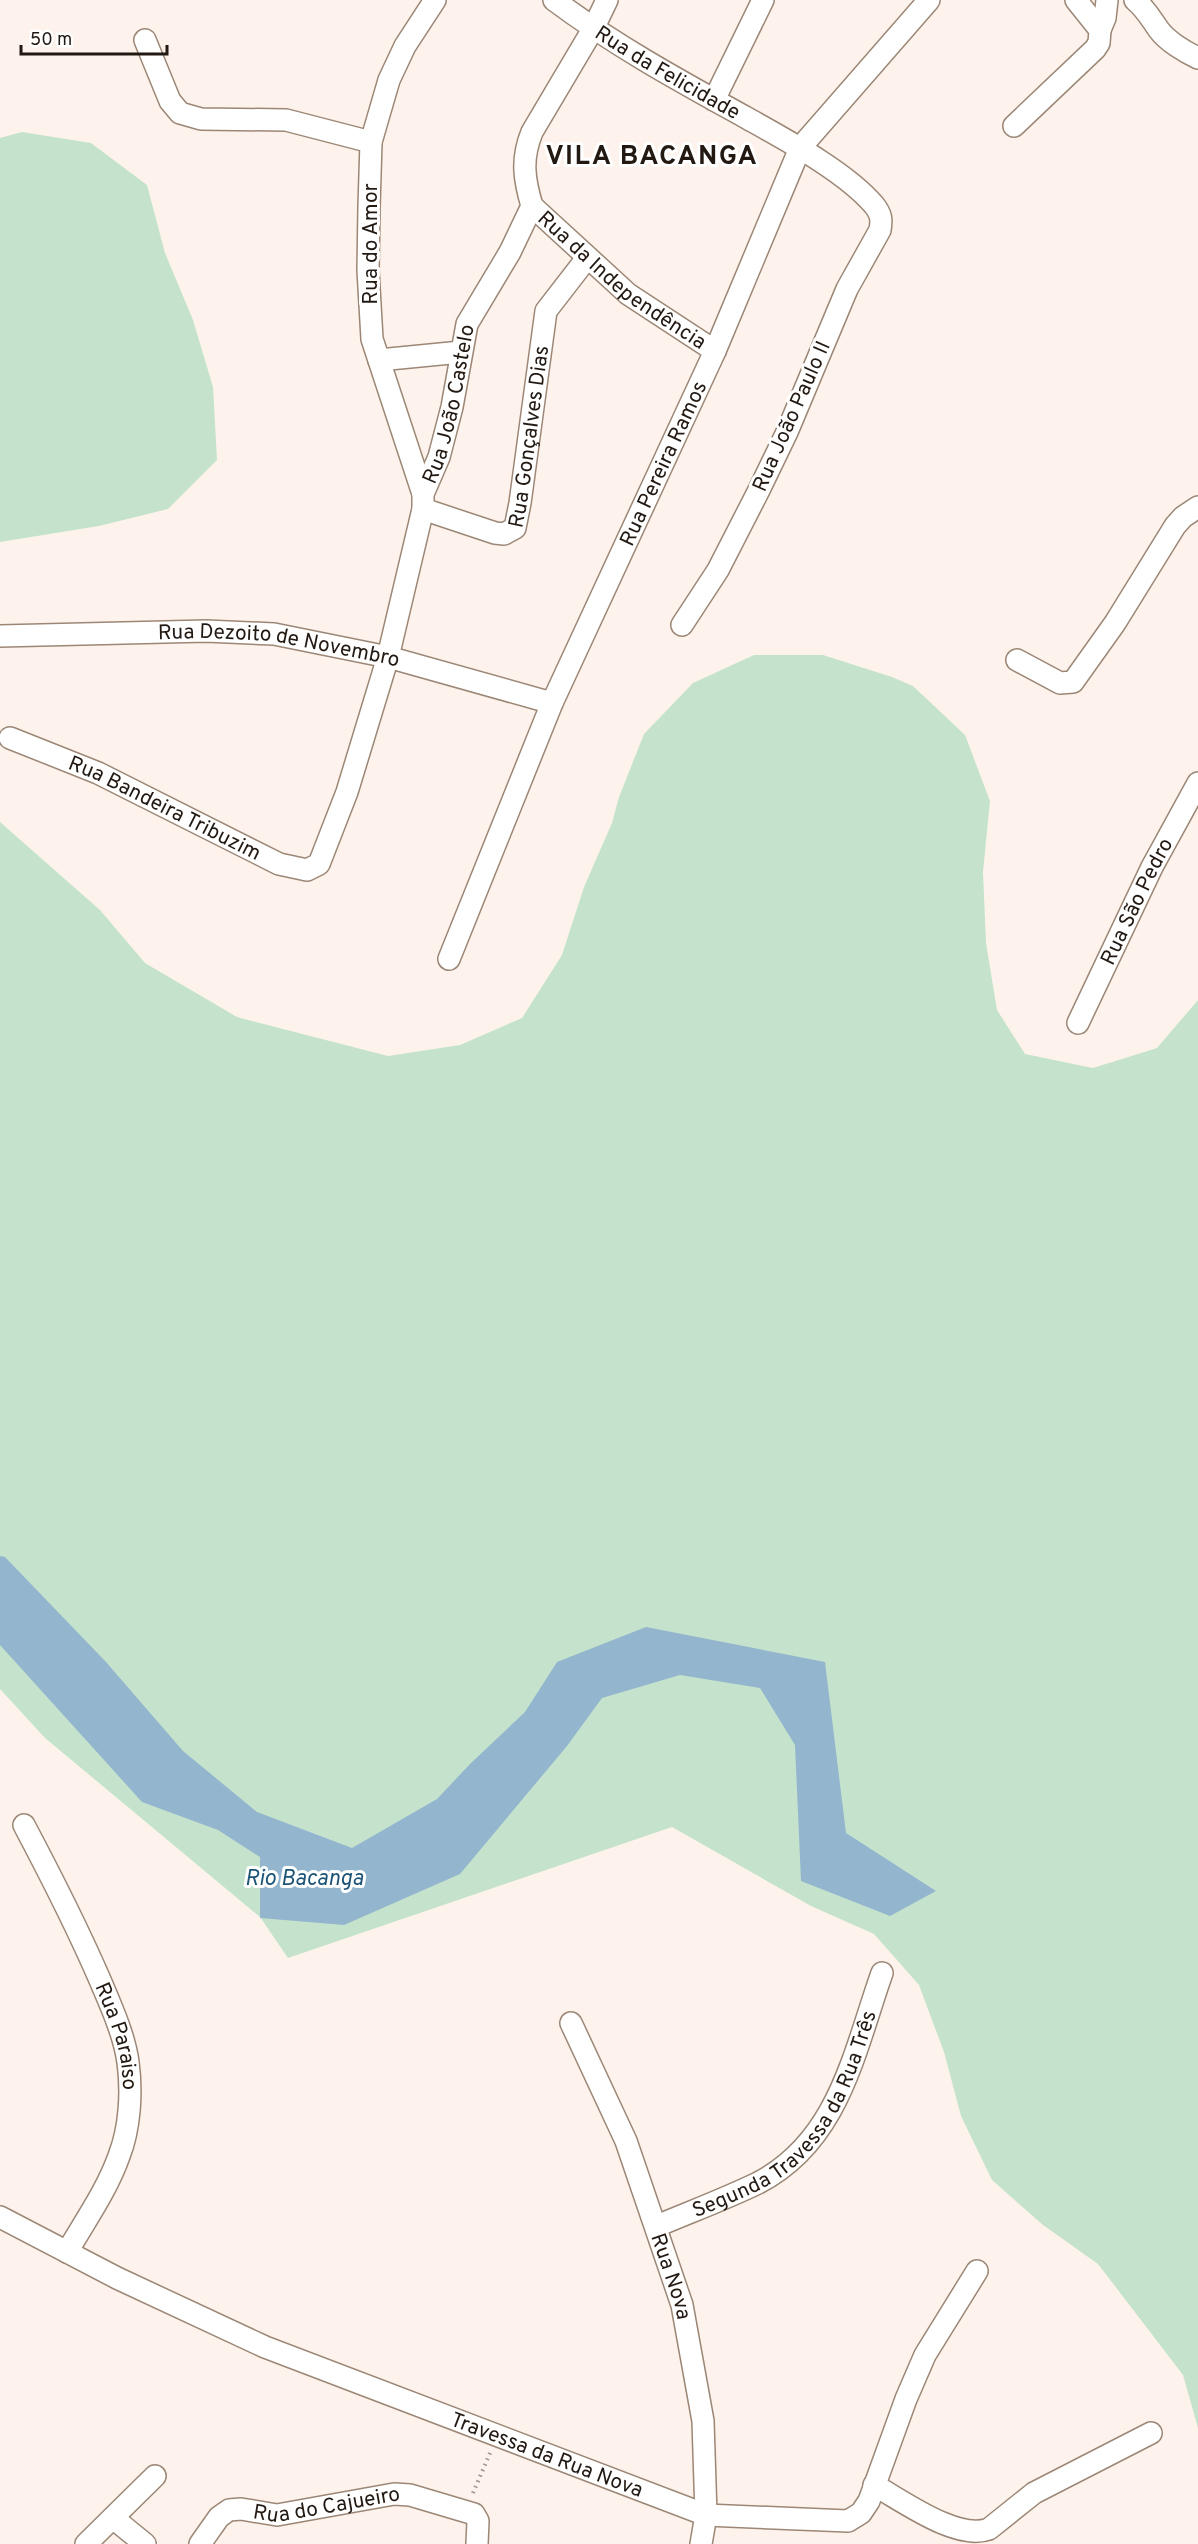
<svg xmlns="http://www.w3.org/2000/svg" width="1198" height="2544" viewBox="0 0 1198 2544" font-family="Overpass,sans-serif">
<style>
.green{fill:#c5e3cc}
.water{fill:#93b5ce}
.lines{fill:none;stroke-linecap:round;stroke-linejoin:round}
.minor-casing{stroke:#9c8776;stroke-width:24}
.path{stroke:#9e958e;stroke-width:4;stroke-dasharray:1.5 4.5;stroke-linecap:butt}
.minor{stroke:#fff;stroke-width:21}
.labels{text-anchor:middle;stroke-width:6;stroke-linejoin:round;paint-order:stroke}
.street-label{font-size:21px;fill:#221913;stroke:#fff}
.water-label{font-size:22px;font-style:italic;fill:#1c5376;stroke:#fff}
.district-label{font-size:27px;font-weight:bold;letter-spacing:1.5px;fill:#221913;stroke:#fff}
</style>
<rect width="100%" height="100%" fill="#fdf3ec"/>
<!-- green -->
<path class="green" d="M22,132L91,143L147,185L165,253L193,320L213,387L217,460L168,509L99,526L0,542V138Z
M754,655H823L892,677L913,686L965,735L990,801L983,872L986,943L997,1010L1025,1054L1093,1068L1157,1048L1198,1000V2428L1183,2375L1098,2264L1043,2225L992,2180L961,2116L944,2052L919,1985L874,1934L811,1906L672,1827L288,1958L260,1917L45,1738L0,1689V822L100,910L145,963L237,1017L388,1056L460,1045L522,1018L562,955L584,887L612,823L619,797L644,734L693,683Z"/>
<!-- water -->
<path class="water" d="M0,1556L5,1557L106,1662L183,1751L257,1812L352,1848L437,1799L470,1764L525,1712L557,1662L646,1627L825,1662L846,1833L936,1891L890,1916L801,1881L795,1745L760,1688L680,1675L602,1698L567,1746L460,1874L344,1925L260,1918V1857L218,1830L142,1802L0,1645Z"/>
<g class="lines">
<defs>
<g id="minor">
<path id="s1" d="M554,0C614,45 680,81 745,117C784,139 845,171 874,205C881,214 882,219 880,230L847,289L787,432L759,490L718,570L682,625"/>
<path d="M1135,0C1146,9 1151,19 1159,30C1167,41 1185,52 1198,58"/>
<path d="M1100,30L1105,18L1107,0"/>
<path d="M145,40L170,101L180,113L201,119L286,120L371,142"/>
<path d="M714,100L763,0"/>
<path d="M1014,126L1095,49L1099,43L1100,30L1076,0"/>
<path id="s2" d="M532,206L628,294L715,351"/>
<path d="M379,360L461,352"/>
<path d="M423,494L372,339L368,270L369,207L371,142L389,80L405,46L435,0"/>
<path id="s3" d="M423,509L495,533L504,534L515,528L520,503L546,311L587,258"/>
<path id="s4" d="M0,636L206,631L274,634L388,657L552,703"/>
<path d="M1017,660L1060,683L1073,682L1115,623L1175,526L1183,517L1198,507"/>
<path id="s5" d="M10,738L98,773L279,864L307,870L319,864L347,792L388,657L423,509V494L439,457L452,407L467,324L510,252L532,206C524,179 521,159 532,132L593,29L607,0"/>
<path id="s6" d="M449,959L552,703L715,351L800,148L929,0"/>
<path id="s7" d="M1078,1023L1152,867L1198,783"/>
<path id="s8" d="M24,1825C51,1876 77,1927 100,1980C111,2006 124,2034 128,2062C132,2092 130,2128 119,2156C107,2190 85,2221 67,2252"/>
<path id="s9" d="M571,2023L626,2141L682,2305L703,2421L706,2515L701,2544"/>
<path id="s10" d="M0,2217L117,2278L265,2347L706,2515L848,2521L861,2513L869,2501L906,2399L925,2355L977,2271"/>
<path id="s11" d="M657,2226C690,2212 725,2199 758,2183C839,2141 854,2052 882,1973"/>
<path d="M874,2485C903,2501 957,2541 989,2529L1034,2493L1151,2433"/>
<path d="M113,2518L145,2544"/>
<path d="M86,2544L155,2476"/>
<path id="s12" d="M200,2544L219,2517L229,2510L241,2509L277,2515L394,2494L410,2495L474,2514L478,2521L477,2544"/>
</g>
</defs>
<!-- minor casing -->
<use href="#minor" class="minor-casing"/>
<!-- path -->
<path class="path" d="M473,2493L490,2453"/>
<!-- minor -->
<use href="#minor" class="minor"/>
</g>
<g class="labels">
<!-- street labels -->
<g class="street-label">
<text dy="7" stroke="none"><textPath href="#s1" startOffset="135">Rua da Felicidade</textPath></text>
<text transform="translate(370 244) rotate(-90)" y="7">Rua do Amor</text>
<text dy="7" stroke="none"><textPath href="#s2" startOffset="117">Rua da Independência</textPath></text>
<text dy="7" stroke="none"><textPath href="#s5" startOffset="819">Rua João Castelo</textPath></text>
<text transform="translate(791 416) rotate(-66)" y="7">Rua João Paulo II</text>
<text dy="7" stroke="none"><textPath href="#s3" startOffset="190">Rua Gonçalves Dias</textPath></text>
<text dy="7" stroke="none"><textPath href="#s6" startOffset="540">Rua Pereira Ramos</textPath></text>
<text dy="7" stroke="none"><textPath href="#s4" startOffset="280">Rua Dezoito de Novembro</textPath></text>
<text dy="7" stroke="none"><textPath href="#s5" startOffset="170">Rua Bandeira Tribuzim</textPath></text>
<text dy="7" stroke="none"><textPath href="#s7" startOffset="135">Rua São Pedro</textPath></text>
<text dy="7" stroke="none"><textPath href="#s8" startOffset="232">Rua Paraiso</textPath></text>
<text dy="7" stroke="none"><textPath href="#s11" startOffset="180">Segunda Travessa da Rua Três</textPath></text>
<text dy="7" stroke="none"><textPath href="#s9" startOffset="273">Rua Nova</textPath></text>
<text dy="7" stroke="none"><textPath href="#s10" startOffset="597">Travessa da Rua Nova</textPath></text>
<text dy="7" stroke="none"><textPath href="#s12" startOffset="144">Rua do Cajueiro</textPath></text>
</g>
<!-- water labels -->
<g class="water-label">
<text x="304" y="1885">Rio Bacanga</text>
</g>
<!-- district labels -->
<g class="district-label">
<text x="652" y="164">VILA BACANGA</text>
</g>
</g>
<!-- scale -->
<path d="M21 45v9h146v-9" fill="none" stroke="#221913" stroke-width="3"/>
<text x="30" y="45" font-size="18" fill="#221913" stroke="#ffffff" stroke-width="4.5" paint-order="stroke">50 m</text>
</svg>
